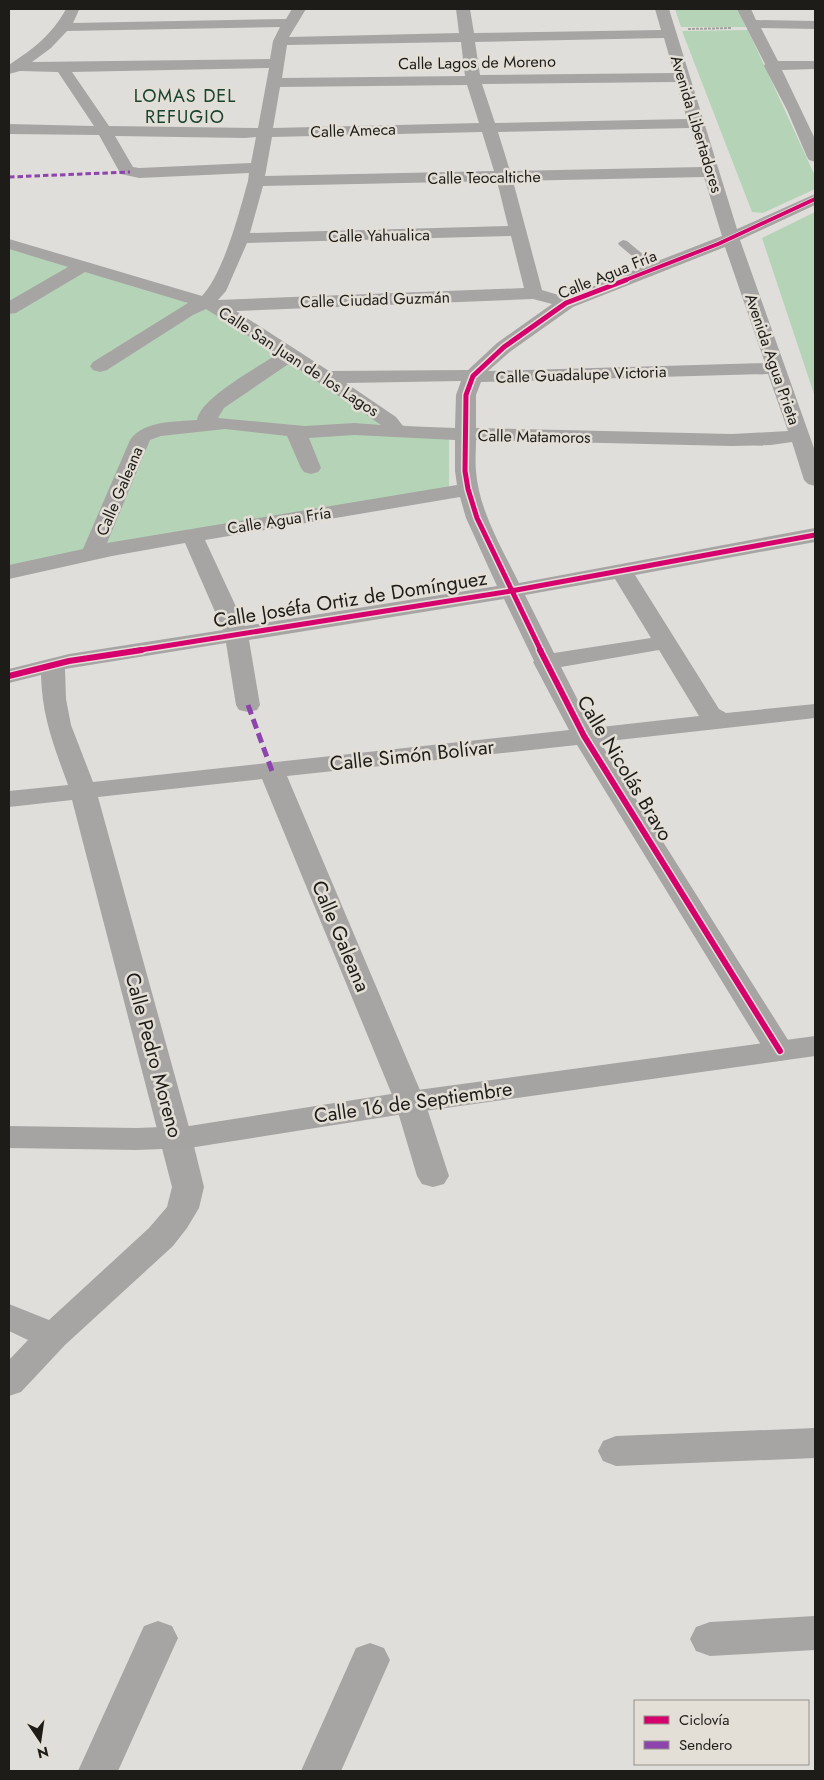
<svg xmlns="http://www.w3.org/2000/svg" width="824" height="1780" viewBox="0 0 824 1780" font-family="Jost,sans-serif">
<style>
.green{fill:#b5d4b7}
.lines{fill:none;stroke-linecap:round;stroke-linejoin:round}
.path{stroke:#a3a2a0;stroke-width:2;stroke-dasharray:3 1;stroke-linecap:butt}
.lane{fill:#a7a5a4;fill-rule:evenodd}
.street{fill:#a7a5a4;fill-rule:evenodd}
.secondary{fill:#a6a4a3;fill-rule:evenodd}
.quiet-far1{stroke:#8e44ad;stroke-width:3;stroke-dasharray:5.5 3;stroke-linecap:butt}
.quiet{stroke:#8e44ad;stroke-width:5;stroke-dasharray:10 5;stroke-linecap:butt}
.cycleway-far2-casing{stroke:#e3dfd7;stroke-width:5.5}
.cycleway-far1-casing{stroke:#e3dfd7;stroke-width:8}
.cycleway-casing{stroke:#e3dfd7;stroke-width:9}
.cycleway-far2{stroke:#d6006c;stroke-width:4}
.cycleway-far1{stroke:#d6006c;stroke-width:5}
.cycleway{stroke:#d6006c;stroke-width:6}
.labels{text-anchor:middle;stroke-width:5;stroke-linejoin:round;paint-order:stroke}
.far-street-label{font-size:16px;fill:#1e1c19;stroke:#e3dfd7}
.far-neighbourhood-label{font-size:18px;letter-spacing:1px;fill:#18432f;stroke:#e3dfd7}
.street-label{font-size:20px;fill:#1e1c19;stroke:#e3dfd7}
</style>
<rect width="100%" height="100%" fill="#e0deda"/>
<!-- green -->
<path class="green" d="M675,9H739L746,27H681Z
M748,30L815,176V189L763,213L752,212L682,31Z
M815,212V397L762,238Z
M9,249L216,306L401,425L449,431V489L78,558L9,574Z"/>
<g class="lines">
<!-- path -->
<path class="path" d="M688,29L732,28"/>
<!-- lane -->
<path class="lane" d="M623,240L627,241L658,267L659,269L658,271H650L619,245L618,243Z"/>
<!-- street -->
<path class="street" d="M66,9L79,10L73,23L286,19L292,9H306L289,37L459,33L456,9H470L474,33L661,30L655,9H669L737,229L815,194V205L740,240L815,451V486L808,484L804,480L792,442L771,445L732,446L476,440C476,451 475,461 476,471C479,511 502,548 519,583L815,528V542L635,575L719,709L726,713L815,704V718L600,742L795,1051L791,1058L780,1061L769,1058L577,745L287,776L425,1102L449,1176L444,1184L433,1187L422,1184L417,1176L395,1102L262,779L98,797L192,1138L204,1187L199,1208L187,1228L173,1246L65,1345L21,1392L9,1396V1360L28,1340L9,1331V1304L49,1320L149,1228L167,1207L172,1187L72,800L9,807V791L68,785C54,746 42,717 41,675L9,683V669L69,654L223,630L185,543L112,556L9,579V565L83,549L130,440C144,420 175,422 197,420C200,398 259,367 277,354L206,309L193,315L107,370L100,372L93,370L90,366L93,362L188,303L85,272L16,313L9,314V301L68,267L9,249V239L202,296C224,272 239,213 248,181L249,173L139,178L121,174L119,171L99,135L9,134V124L94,126L58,72L20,71L9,74V65C34,48 51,36 66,9ZM280,27L273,41L270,59L32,62L51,48L67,31ZM664,38L674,73L480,75L475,42ZM461,42L465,76L282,78L287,45ZM269,68L258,128L109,126L72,72ZM676,82L687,119L495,123L482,84ZM467,85L479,123L273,128L280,87ZM690,128L702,167L510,171L498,132ZM482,132L494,171L265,176L272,137ZM115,136L245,138L256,137L251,163L139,168L133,167ZM704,177L722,236L565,297L542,290L513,181ZM497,181L508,226L250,233L263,186ZM511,236L524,288L218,300L226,291L247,243ZM725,247L765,363L488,371L511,351L573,307ZM533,299L552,304L497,343L468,370L329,371L236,311ZM290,363L381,425L354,423L305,426L218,418L224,408ZM768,374L788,431L732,434L476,428V395L481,382ZM461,381L456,395L455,428L403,426L396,417L346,383ZM225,429L287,436L301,468L304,472L311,474L318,472L321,468L309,438L354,435L455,440V471L457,485L107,543L150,440L161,436ZM460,497L466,518L497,586L245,626L205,540ZM615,579L651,638L554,653L525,595ZM504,599L534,661L533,662L569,730L93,782L71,725L66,699L65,669L226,643L236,705L239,710L248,712L257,710L260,705L249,640ZM659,650L699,716L592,728L561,667Z
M737,9H751L756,20L815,21V29L761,28L778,61H815V69L782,70L815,139V162L809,160L807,157L787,110L764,66L765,64Z
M815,1428V1458L616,1466L603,1461L598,1451L603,1441L616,1436Z
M815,1616V1650L710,1656L696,1651L690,1639L696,1627L710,1622Z
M158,1621L172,1626L178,1638L118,1771H78L144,1626Z
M370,1643L384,1648L390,1660L341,1771H301L356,1648Z"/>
<!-- secondary -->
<path class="secondary" d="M815,1036V1056L410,1113L189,1148L136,1150L9,1148V1126L136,1128L189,1126L410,1091Z"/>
<!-- quiet-far1 -->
<path class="quiet-far1" d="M9,177L130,172"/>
<!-- quiet -->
<path class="quiet" d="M248,705L272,771"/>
<defs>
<path id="cycleway-far2" d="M623,281L718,244L815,199"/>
<path id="cycleway-far1" d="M134,651L511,591L815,535
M541,651L477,518L468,489L465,471L466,395L473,376L504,347L566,303L626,280"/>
<path id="cycleway" d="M540,650L584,736L780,1051
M9,676L69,661L142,650"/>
</defs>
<!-- cycleway-far2 casing -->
<use href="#cycleway-far2" class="cycleway-far2-casing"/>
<!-- cycleway-far1 casing -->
<use href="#cycleway-far1" class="cycleway-far1-casing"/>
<!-- cycleway casing -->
<use href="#cycleway" class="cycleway-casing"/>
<!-- cycleway-far2 -->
<use href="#cycleway-far2" class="cycleway-far2"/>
<!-- cycleway-far1 -->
<use href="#cycleway-far1" class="cycleway-far1"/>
<!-- cycleway -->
<use href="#cycleway" class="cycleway"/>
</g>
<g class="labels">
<!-- far-street labels -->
<g class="far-street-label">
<text transform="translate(477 62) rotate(-1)" y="6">Calle Lagos de Moreno</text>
<text transform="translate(697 124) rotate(73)" y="6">Avenida Libertadores</text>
<text transform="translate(353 130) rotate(-2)" y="6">Calle Ameca</text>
<text transform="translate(484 177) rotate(-1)" y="6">Calle Teocaltiche</text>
<text transform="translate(379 235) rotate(-1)" y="6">Calle Yahualica</text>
<text transform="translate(607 274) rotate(-22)" y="6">Calle Agua Fría</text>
<text transform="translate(375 299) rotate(-2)" y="6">Calle Ciudad Guzmán</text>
<text transform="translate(773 359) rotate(71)" y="6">Avenida Agua Prieta</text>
<text transform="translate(299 361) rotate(33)" y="6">Calle San Juan de los Lagos</text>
<text transform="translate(581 374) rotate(-2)" y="6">Calle Guadalupe Victoria</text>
<text transform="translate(534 436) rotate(1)" y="6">Calle Matamoros</text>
<text transform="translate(119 491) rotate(-67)" y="6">Calle Galeana</text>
<text transform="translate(279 520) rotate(-9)" y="6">Calle Agua Fría</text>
</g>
<!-- far-neighbourhood labels -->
<g class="far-neighbourhood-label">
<text x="185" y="102">LOMAS DEL<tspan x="185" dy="21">REFUGIO</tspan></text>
</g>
<!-- street labels -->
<g class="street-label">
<text transform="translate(350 599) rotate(-9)" y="7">Calle Joséfa Ortiz de Domínguez</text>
<text transform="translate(412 755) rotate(-6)" y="7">Calle Simón Bolívar</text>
<text transform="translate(625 768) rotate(59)" y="7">Calle Nicolás Bravo</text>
<text transform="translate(341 936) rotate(67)" y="7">Calle Galeana</text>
<text transform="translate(154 1055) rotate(75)" y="7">Calle Pedro Moreno</text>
<text transform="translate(413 1102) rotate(-8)" y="7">Calle 16 de Septiembre</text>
</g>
</g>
<!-- border -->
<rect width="824" height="1780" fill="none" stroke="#1e1c19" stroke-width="20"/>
<!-- legend -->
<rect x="634" y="1700" width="175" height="65" fill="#e3dfd7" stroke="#94918b"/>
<rect x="644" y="1716" width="25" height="8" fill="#d6006c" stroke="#94918b"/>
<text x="679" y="1725" font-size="15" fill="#1e1c19">Ciclovía</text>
<rect x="644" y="1741" width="25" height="8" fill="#8e44ad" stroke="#94918b"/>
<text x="679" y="1750" font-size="15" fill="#1e1c19">Sendero</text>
<!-- north arrow -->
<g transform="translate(40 1740) rotate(167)" stroke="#e3dfd7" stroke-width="4" paint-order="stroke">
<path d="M0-4L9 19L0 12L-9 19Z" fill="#1e1c19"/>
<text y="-8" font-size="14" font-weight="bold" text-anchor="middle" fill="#1e1c19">N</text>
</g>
</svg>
